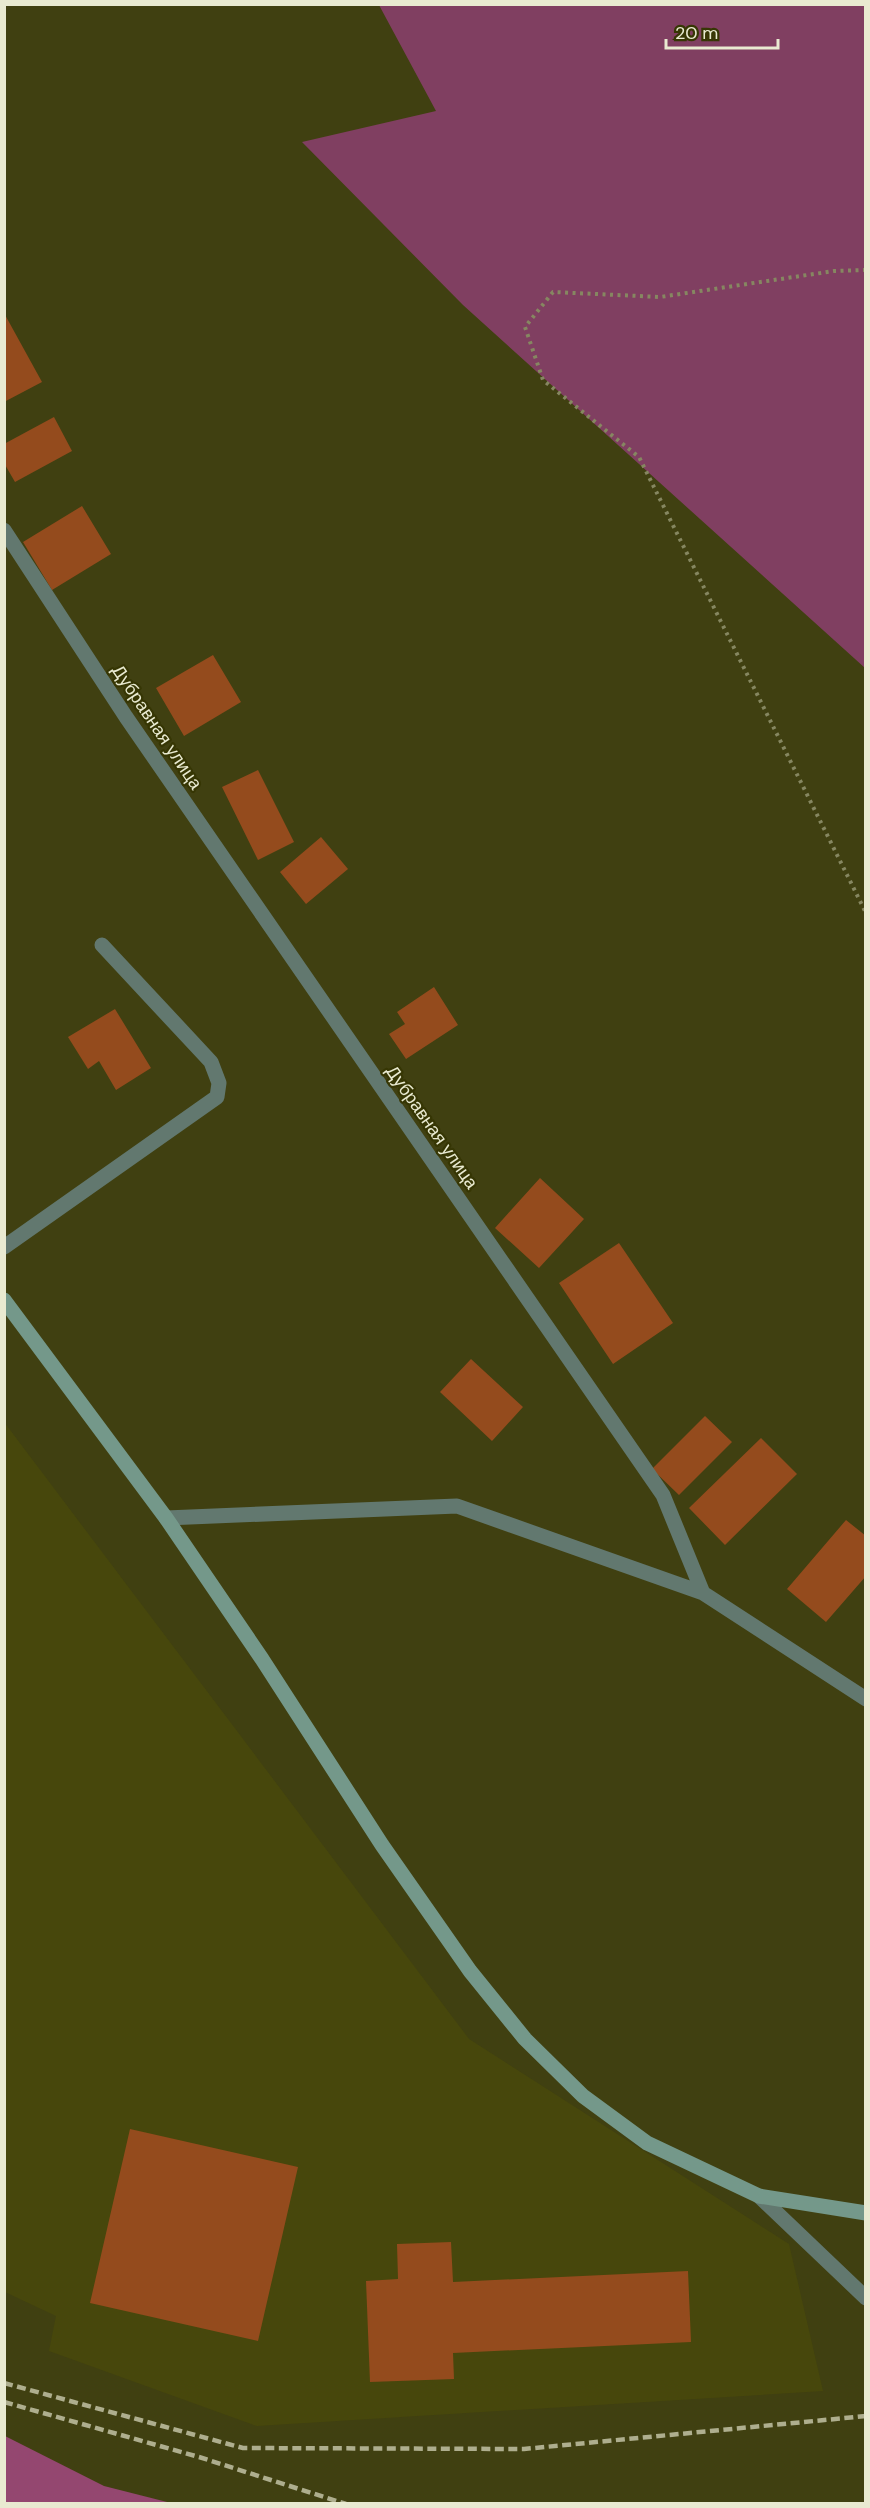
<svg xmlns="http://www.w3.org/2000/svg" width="870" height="2508" viewBox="0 0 870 2508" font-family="'DM Sans',sans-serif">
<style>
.built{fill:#47470c}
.green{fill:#803f61}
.forest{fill:#944770}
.building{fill:#944b1d}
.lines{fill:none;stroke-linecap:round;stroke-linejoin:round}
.path{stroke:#868761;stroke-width:4;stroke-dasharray:3 4.5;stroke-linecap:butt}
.service{stroke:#62786f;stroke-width:15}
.minor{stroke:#62786f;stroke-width:15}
.secondary{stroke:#74988a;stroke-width:15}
.rail{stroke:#aeae8e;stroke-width:4.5;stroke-dasharray:9 4.5;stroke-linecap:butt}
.labels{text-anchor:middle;stroke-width:4.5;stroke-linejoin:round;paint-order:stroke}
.street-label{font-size:18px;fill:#e9ead1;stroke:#363604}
</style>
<rect width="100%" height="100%" fill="#404011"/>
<!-- built -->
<path class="built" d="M4,1422L469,2039L789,2244L823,2391L257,2426L49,2351L56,2316L5,2292Z"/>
<!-- green -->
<path class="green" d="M379,5H865V668L463,305L302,142L436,111Z"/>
<!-- forest -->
<path class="forest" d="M5,2436L104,2486L171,2503H5Z"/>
<!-- building -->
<path class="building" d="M4,313L42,382L4,402Z
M54,417L72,451L15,482L4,463V444Z
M82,506L111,554L52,590L23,542Z
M213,655L241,702L184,736L156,688Z
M258,770L294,842L258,860L222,787Z
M321,837L348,869L306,904L280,872Z
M434,987L458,1025L406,1059L389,1034L405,1024L397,1012Z
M115,1009L151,1068L116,1090L99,1061L88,1069L68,1037Z
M540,1178L584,1219L539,1268L495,1228Z
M619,1243L673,1323L613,1364L559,1283Z
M471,1359L523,1407L492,1441L440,1392Z
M705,1416L732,1442L679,1495L652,1469Z
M761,1438L797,1474L725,1545L689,1508Z
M846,1520L866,1536V1576L826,1622L787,1589Z
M130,2129L298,2167L258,2341L90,2303Z
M451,2242L453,2282L688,2271L691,2342L453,2353L454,2379L370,2382L366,2281L398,2279L397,2244Z"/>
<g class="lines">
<!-- path -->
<path class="path" d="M866,270L834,271L660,297L553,292L525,327L543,380L639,457L866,913"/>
<!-- service -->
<path class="service" d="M4,1247L217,1097L219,1083L211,1062L102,945"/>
<!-- minor -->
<path class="minor" d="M4,530L126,717L663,1495L703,1593L866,1699
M166,1518L457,1506L703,1593
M759,2196L866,2298"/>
<!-- secondary -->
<path class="secondary" d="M4,1300L166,1518L262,1659L382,1845L470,1971L525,2039L583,2096L647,2143L759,2196L866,2213"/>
<!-- rail -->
<path class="rail" d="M4,2383L243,2448L524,2449L866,2416
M4,2402L199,2457L346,2504"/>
</g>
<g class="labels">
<!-- street labels -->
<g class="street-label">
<text transform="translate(157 727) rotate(56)" y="6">Дубравная улица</text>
<text transform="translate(432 1127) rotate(55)" y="6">Дубравная улица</text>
</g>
</g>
<!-- border -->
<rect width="870" height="2508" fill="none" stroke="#e9ead1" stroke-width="12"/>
<!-- scale -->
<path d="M666 39v9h112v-9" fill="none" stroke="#e9ead1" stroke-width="3"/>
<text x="675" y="39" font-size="18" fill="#e9ead1" stroke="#363604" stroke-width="4.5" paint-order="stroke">20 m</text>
</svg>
